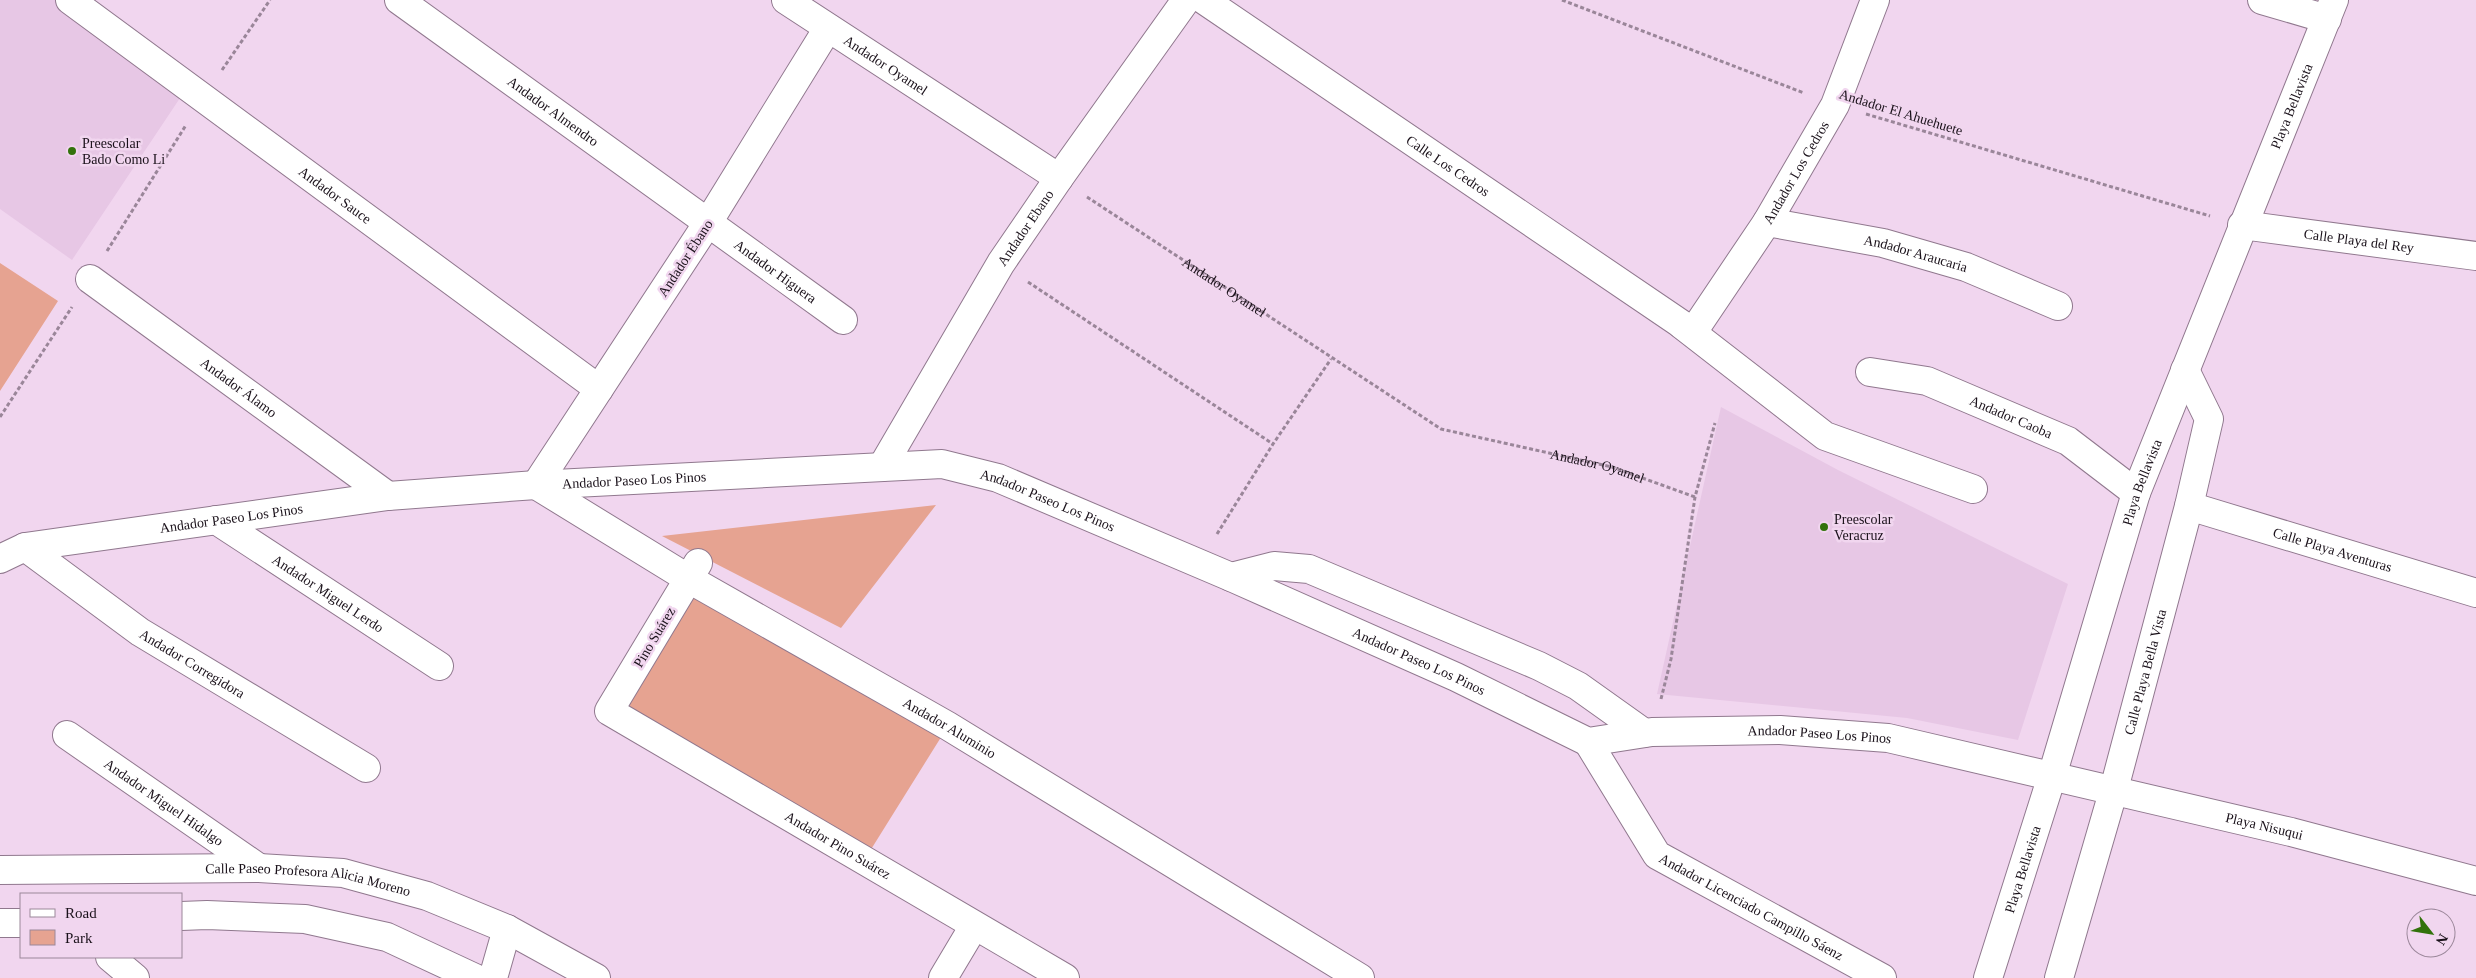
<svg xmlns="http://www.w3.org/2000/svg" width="2476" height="978" viewBox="0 0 2476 978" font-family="Georgia,serif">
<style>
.built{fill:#e7c7e5}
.green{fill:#e6a391}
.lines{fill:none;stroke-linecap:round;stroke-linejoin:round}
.minor-casing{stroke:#90788e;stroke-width:30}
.path{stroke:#9a8699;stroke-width:3;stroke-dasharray:4 2.5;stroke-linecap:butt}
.minor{stroke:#fff;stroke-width:28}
.poi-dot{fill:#32720b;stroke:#f1d6ef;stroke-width:2}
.labels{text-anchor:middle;stroke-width:5;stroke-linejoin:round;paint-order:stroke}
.street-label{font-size:14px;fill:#1a111a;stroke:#f1d6ef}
.poi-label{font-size:14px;fill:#1a111a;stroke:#f1d6ef;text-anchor:start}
</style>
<rect width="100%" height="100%" fill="#f1d6ef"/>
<!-- built -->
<path class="built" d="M0,0H62L184,92L72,260L0,209Z
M1721,407L1838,470L2068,584L2018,740L1907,718L1657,694Z"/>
<!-- green -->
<path class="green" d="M0,263L58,301L0,391Z
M936,505L841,628L662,536Z
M689,579L948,726L865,859L609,711Z"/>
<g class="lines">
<defs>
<g id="minor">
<path id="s2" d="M70,0L599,389"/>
<path id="s3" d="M399,0L843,320"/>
<path id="s4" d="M786,0L1059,178"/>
<path id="s5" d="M1204,0L1693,332L1767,222L1835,105L1875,0"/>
<path d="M2262,0L2327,19"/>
<path id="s6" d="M828,28L709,221L536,485L689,579L948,726L1360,978"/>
<path id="s7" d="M1767,222L1883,243L1966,267L2058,306"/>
<path id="s8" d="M2242,225L2476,256"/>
<path id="s9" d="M90,279L388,496"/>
<path d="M1682,325L1825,436L1973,489"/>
<path id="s10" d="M1870,372L1927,381L2068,441L2136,493"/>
<path id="s11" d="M882,467L1001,263L1059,178L1186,0"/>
<path id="s12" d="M2189,506L2476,593"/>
<path id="s13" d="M216,520L439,666"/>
<path id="s14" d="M25,547L140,632L366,768"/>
<path id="s15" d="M0,559L25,547L388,496L536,485L942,464L998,478L1231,577L1456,677L1588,742L1652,732L1780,730L1888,738L2291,832L2476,881"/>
<path id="s16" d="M698,563L609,711L1065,978"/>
<path d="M1231,577L1274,566L1309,569L1539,666L1578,686L1644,733"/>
<path id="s17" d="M67,735L259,868"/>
<path id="s18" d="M1588,742L1657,855L1882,978"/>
<path id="s19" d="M0,870L259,868L343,873L427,896L507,929L596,978"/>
<path d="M181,916L207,915L305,919L387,937L475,978"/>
<path d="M0,923H21"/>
<path d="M110,957L135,978"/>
<path d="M493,978L507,929"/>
<path d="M943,978L974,926"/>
<path id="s20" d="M1988,978L2052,776L2136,493L2334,0"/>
<path id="s21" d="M2059,978L2114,789L2189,506L2209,419L2185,370"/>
</g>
</defs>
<!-- minor casing -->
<use href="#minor" class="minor-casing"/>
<!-- path -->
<g class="path">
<path d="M1562,0L1804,93"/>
<path d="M222,70L270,0"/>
<path d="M1866,114L2210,216"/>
<path id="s1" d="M1087,197L1441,429L1612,467L1695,497"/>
<path d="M107,251L186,125"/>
<path d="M1028,282L1273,444"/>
<path d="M0,417L72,307"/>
<path d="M1217,534L1273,444L1331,359"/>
<path d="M1661,699L1671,659L1695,497L1715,423"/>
</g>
<!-- minor -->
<use href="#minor" class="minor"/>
</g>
<!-- markers -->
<g class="poi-dot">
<circle cx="72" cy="151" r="5"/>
<circle cx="1824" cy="527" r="5"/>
</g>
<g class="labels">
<!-- street labels -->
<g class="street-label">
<text dy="5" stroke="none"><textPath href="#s4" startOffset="119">Andador Oyamel</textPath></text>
<text dy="5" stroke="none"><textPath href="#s20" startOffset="924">Playa Bellavista</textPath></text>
<text dy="5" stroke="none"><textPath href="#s3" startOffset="190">Andador Almendro</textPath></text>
<text transform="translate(1901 112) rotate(17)" y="5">Andador El Ahuehuete</text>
<text dy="5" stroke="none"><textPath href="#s5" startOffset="295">Calle Los Cedros</textPath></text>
<text dy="5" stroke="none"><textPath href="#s5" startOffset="781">Andador Los Cedros</textPath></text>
<text dy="5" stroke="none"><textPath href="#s2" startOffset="329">Andador Sauce</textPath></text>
<text dy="5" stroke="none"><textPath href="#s11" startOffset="279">Andador Ebano</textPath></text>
<text dy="5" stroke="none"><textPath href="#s8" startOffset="118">Calle Playa del Rey</textPath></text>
<text dy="5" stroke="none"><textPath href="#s7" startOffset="152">Andador Araucaria</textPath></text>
<text transform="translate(685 258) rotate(-57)" y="5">Andador Ébano</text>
<text dy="5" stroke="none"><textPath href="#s3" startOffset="464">Andador Higuera</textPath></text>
<text dy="5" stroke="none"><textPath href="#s1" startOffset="164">Andador Oyamel</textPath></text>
<text dy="5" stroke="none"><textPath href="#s9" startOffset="184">Andador Álamo</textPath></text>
<text dy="5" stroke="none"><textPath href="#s10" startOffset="149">Andador Caoba</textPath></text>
<text dy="5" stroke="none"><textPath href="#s1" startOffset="584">Andador Oyamel</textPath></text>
<text dy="5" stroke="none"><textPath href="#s15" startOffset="641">Andador Paseo Los Pinos</textPath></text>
<text dy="5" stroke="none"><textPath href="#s20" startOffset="519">Playa Bellavista</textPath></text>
<text dy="5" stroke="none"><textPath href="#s15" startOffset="1061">Andador Paseo Los Pinos</textPath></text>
<text dy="5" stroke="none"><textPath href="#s15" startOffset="236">Andador Paseo Los Pinos</textPath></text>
<text dy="5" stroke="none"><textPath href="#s12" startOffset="150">Calle Playa Aventuras</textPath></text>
<text dy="5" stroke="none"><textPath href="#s13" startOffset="134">Andador Miguel Lerdo</textPath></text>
<text transform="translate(654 637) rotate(-59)" y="5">Pino Suárez</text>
<text dy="5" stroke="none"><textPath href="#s15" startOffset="1466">Andador Paseo Los Pinos</textPath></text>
<text dy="5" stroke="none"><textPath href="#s14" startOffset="204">Andador Corregidora</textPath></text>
<text dy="5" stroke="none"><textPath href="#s21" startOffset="318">Calle Playa Bella Vista</textPath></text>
<text dy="5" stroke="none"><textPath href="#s6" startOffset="1022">Andador Aluminio</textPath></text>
<text dy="5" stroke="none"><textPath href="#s15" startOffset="1886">Andador Paseo Los Pinos</textPath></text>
<text dy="5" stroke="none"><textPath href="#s17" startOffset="118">Andador Miguel Hidalgo</textPath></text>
<text dy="5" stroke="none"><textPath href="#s15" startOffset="2341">Playa Nisuqui</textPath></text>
<text dy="5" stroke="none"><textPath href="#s16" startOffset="438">Andador Pino Suárez</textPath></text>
<text dy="5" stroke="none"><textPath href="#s20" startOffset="114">Playa Bellavista</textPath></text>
<text dy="5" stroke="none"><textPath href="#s19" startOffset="309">Calle Paseo Profesora Alicia Moreno</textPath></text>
<text dy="5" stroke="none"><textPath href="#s18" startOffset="240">Andador Licenciado Campillo Sáenz</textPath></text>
</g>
<!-- poi labels -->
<g class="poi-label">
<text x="82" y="148">Preescolar<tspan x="82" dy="16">Bado Como Li</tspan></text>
<text x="1834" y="524">Preescolar<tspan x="1834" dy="16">Veracruz</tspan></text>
</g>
</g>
<!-- legend -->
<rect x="20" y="893" width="162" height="65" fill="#f1d6ef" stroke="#9b879a"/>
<rect x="30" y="909" width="25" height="8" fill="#ffffff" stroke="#9b879a"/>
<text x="65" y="918" font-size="15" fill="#1a111a">Road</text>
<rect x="30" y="930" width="25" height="15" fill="#e6a391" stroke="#9b879a"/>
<text x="65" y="943" font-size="15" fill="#1a111a">Park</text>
<!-- north arrow -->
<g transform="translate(2431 933) rotate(121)"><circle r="24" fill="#f1d6ef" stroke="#9b879a"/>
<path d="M0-4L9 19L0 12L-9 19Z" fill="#32720b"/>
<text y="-8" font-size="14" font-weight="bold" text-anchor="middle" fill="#1a111a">N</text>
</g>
</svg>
